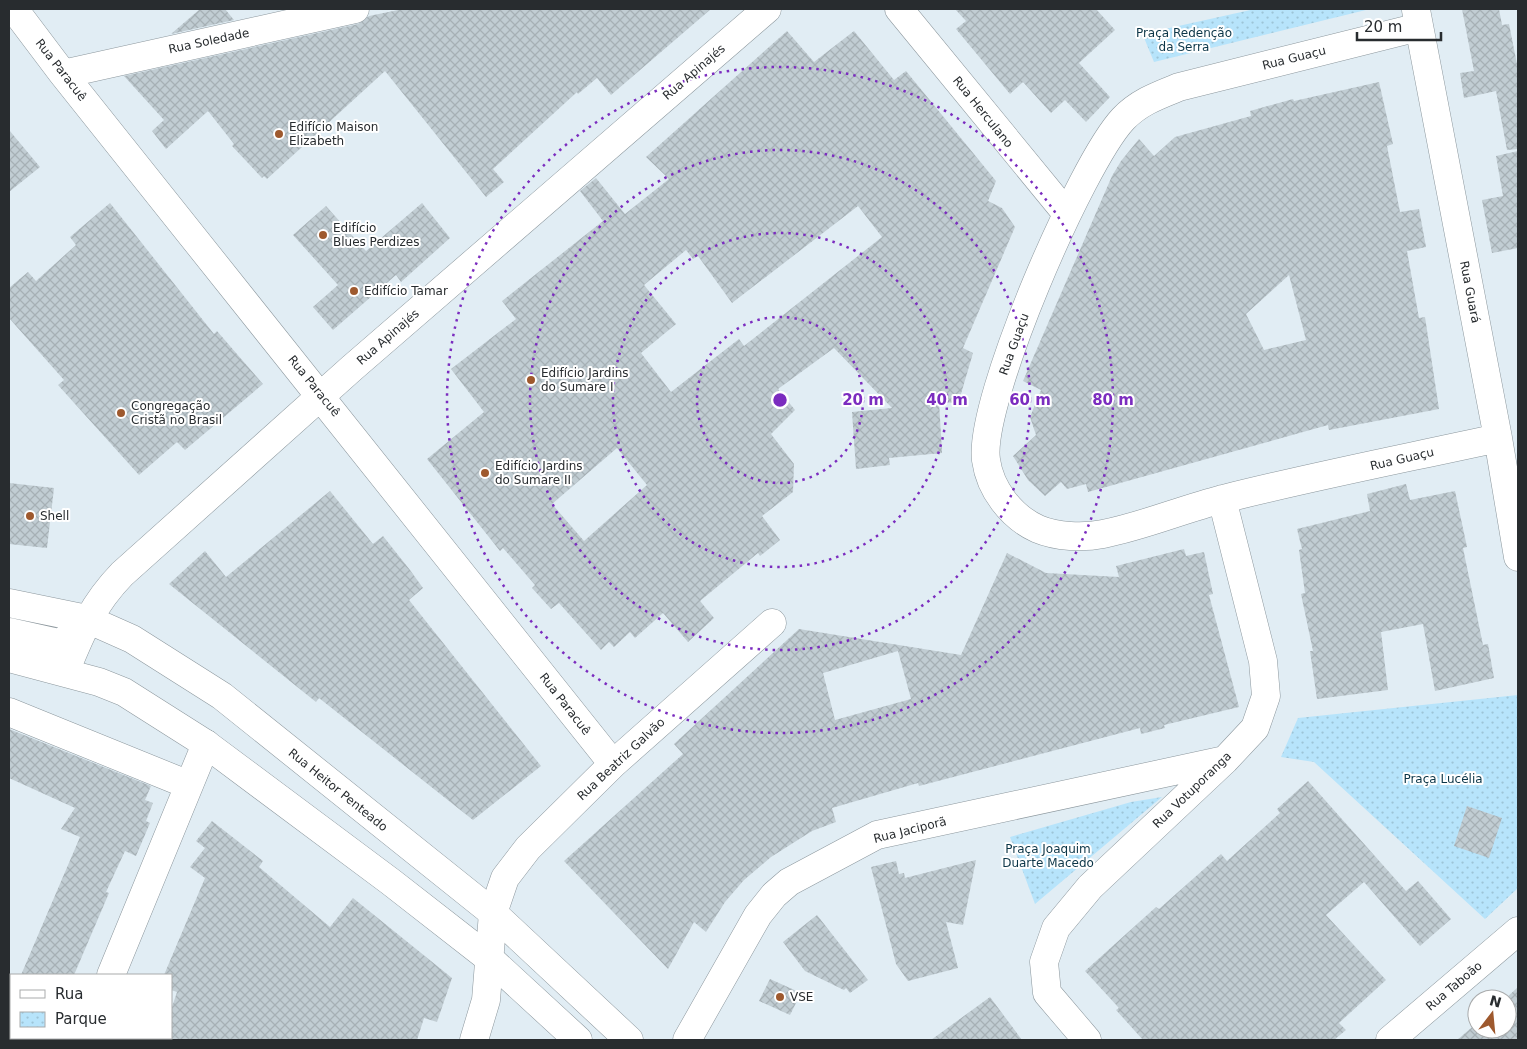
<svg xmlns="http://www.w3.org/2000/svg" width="1527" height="1049" viewBox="0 0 1527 1049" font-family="'DejaVu Sans',sans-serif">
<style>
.park{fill:url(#park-dots)}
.building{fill:url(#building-cross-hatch);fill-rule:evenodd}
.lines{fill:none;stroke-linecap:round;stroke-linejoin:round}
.minor-casing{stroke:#8c979d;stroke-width:29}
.major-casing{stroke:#8c979d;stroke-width:29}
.minor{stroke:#fff;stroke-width:28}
.major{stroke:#fff;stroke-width:28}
.ring{fill:none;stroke:#7b2cbf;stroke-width:2.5;stroke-dasharray:2.5 5}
.poi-dot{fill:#9e592e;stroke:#fff;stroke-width:2}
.labels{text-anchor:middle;stroke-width:4;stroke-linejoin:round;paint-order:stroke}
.park-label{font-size:12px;fill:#0c3648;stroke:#fff}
.street-label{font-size:12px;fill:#282c2f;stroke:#fff}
.poi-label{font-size:12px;fill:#282c2f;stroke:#fff;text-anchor:start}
.centre{fill:#7b2cbf;stroke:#fff;stroke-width:2.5}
.ring-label{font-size:15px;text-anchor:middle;font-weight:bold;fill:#7b2cbf;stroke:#fff;stroke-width:4;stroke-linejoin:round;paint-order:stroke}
</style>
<defs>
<pattern id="park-dots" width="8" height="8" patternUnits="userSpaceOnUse" patternTransform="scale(1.25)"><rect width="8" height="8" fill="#b7e4fb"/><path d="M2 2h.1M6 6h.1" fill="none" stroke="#9dc4d7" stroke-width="1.8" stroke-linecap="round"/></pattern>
<pattern id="building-cross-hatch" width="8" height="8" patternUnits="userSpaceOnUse" patternTransform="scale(1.25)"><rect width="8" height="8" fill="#c1cdd3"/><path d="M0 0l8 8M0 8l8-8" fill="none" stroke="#a6b0b5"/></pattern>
</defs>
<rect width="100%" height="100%" fill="#e1edf4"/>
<!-- park -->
<path class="park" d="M1255,9H1370L1154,62L1140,28L1156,31Z
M1518,695V888L1485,919L1314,762L1281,757L1298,718Z
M1162,797L1035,904L1010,837L1131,802Z"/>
<!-- building -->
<path class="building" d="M200,9H225L234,20L171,34Z
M403,9H711L611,95L597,78L578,94L577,92L493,169L504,182L486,197L385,71L267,179L264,176L262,178L232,146L234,144L208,111L166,149L152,131L164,120L124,76L358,24L369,16Z
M955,9H1096L1115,30L1079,63L1110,97L1086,122L1065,100L1051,113L1023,82L1010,94L956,29L966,21Z
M1462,9H1499L1502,25L1509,24L1518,69V149L1507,150L1496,91L1464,98L1460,73L1474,71Z
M787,31L814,62L854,31L894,80L906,71L996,181L988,201L1002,208L1015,227L963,348L973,353L958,404L939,401L942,453L889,458L890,465L856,469L852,412L892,408L834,348L778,389L795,410L771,434L794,464L793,492L762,516L780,540L760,556L758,553L700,601L714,618L688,642L663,613L635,638L630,632L614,647L609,642L601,650L559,603L551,609L532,588L535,585L503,548L500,551L427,459L484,412L451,369L516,319L502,301L603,221L580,191L596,178L625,214L669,179L646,157ZM858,206L882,237L744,346L739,339L671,392L641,353L676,324L644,285L686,250L693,259L698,256L732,303ZM617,448L647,485L584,541L552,504Z
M1379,82L1393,144L1387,146L1400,212L1419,209L1426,247L1407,251L1419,318L1425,317L1439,409L1329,430L1328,425L1088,492L1086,484L1067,489L1061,482L1045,496L1028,480L1013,456L1036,435L1030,417L1041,390L1023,381L1112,176L1121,161L1139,139L1154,156L1175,137L1251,116L1250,111L1293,99L1294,101ZM1289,275L1306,340L1264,350L1246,314Z
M9,130L40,167L9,192Z
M1518,151V248L1492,253L1482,200L1503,196L1496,156Z
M110,203L214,334L217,331L263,384L185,450L177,442L139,475L58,385L64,380L9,318V288L28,272L36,281L76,245L70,237Z
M422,203L450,238L401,282L396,275L333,330L313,307L338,285L293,235L326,206L366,251Z
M9,483L54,488L47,548L9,544Z
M1406,484L1410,500L1455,491L1467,547L1463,548L1483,645L1488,644L1494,678L1435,691L1423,624L1381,632L1388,690L1317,699L1310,651H1313L1301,594L1305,593L1299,550L1302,549L1297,529L1370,511L1367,494Z
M330,491L373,544L383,536L410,570L423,588L409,600L541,766L473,820L319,698L316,702L169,584L205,551L226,577Z
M1184,549L1186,556L1204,552L1213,594L1209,595L1239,707L1164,725L1165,728L1141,734L1140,728L919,786L918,783L832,808L836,822L812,831L771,857L744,880L725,902L706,932L694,922L668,969L564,861L683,754L674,744L799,629L961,655L1007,553L1046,573L1119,577L1116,566ZM898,651L911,699L835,720L823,673Z
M9,729L151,786L145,800L153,803L146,821L150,823L136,856L125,851L106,892L109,893L74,975H21L80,837L61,829L75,808L9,778Z
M1308,781L1406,891L1418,881L1451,919L1420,946L1364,882L1326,915L1386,980L1339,1023L1346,1030L1334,1040H1143L1116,1010L1119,1008L1085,971L1156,907L1159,909L1221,854L1227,861L1280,813L1277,809Z
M1467,806L1502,818L1489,858L1454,846Z
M212,821L263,861L259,867L330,927L353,898L452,978L437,1022L424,1018L417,1040H171V1010L177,992L171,990V975H164L205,878L190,867L205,848L196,841Z
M976,860L963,925L946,922L958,968L908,981L896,964L871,867L896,861L899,874L904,873L905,878Z
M817,915L868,980L850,993L846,988L844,990L805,971L783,942Z
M770,979L801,993L790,1015L759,1001Z
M1518,987V1040H1457L1477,1023V1029H1507V999H1505Z
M990,997L1022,1040H931Z"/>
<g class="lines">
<defs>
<path id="minor" d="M14,9L63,74L613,764
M899,9L1067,214
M1416,10L1498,438L1518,557
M1419,27L1179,87C1159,95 1139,102 1123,119C1081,164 978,402 986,460C990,489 1011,517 1038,529C1057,537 1083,538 1103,534C1144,526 1183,509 1223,499C1314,476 1407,458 1498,438
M63,74L355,9
M65,672C81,633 92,605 122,574L352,368L767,9
M9,712L189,785
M111,975L206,744
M84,1040L85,1038
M474,1040L486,1000L493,913L505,878L528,848L613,764L772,623
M687,1040L758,915L774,895L789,882L877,835L1225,760
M1087,1040L1047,993L1044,962L1056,928L1090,887L1225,760L1255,728L1266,696L1263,661L1222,499
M1390,1040L1518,931"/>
<path id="major" d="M9,603L87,619L132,639L222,696L493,913L629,1040
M9,632L58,643L71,637L87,619
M9,658L99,682L124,692L206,744L391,882L491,960L578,1040"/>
</defs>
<!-- minor casing -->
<use href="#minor" class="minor-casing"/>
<!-- major casing -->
<use href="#major" class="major-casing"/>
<!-- minor -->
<use href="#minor" class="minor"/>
<!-- major -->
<use href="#major" class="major"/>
</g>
<!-- distance rings -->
<g class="ring">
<circle cx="780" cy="400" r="83"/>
<circle cx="780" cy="400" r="167"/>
<circle cx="780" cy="400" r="250"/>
<circle cx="780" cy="400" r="333"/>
</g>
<!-- markers -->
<g class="poi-dot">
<circle cx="279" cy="134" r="5"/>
<circle cx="323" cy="235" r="5"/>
<circle cx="354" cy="291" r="5"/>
<circle cx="531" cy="380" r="5"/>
<circle cx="121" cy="413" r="5"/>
<circle cx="485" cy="473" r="5"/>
<circle cx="30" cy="516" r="5"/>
<circle cx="780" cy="997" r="5"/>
</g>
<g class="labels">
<!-- park labels -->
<g class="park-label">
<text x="1184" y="37">Praça Redenção<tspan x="1184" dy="14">da Serra</tspan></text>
<text x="1443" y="783">Praça Lucélia</text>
<text x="1048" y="853">Praça Joaquim<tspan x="1048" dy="14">Duarte Macedo</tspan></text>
</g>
<!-- street labels -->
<g class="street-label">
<text transform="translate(209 41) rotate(-12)" y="4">Rua Soledade</text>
<text transform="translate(1294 58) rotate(-14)" y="4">Rua Guaçu</text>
<text transform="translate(61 70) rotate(52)" y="4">Rua Paracuê</text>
<text transform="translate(694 72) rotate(-41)" y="4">Rua Apinajés</text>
<text transform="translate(983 112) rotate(51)" y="4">Rua Herculano</text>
<text transform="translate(1470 292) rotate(79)" y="4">Rua Guará</text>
<text transform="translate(388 337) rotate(-41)" y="4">Rua Apinajés</text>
<text transform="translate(1014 344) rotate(-70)" y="4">Rua Guaçu</text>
<text transform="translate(314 386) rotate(51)" y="4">Rua Paracuê</text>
<text transform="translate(1402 459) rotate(-13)" y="4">Rua Guaçu</text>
<text transform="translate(565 704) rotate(52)" y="4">Rua Paracuê</text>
<text transform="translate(621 759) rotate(-43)" y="4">Rua Beatriz Galvão</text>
<text transform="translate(338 790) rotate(39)" y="4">Rua Heitor Penteado</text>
<text transform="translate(1192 790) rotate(-44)" y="4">Rua Votuporanga</text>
<text transform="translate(910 830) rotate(-14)" y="4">Rua Jaciporã</text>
<text transform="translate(1454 986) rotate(-40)" y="4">Rua Taboão</text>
</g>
<!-- poi labels -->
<g class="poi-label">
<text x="289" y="131">Edifício Maison<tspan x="289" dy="14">Elizabeth</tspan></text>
<text x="333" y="232">Edifício<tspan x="333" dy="14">Blues Perdizes</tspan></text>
<text x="364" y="295">Edifício Tamar</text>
<text x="541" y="377">Edifício Jardins<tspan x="541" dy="14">do Sumare I</tspan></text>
<text x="131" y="410">Congregação<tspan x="131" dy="14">Cristã no Brasil</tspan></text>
<text x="495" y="470">Edifício Jardins<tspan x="495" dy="14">do Sumare II</tspan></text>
<text x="40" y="520">Shell</text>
<text x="790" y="1001">VSE</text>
</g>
</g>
<circle cx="780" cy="400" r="8" class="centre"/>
<g class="ring-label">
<text x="863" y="405">20 m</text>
<text x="947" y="405">40 m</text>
<text x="1030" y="405">60 m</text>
<text x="1113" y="405">80 m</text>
</g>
<!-- border -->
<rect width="1527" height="1049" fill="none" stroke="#282c2f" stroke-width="20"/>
<!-- legend -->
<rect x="10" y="974" width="162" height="65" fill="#ffffff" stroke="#a9abac"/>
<rect x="20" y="990" width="25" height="8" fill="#ffffff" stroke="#a9abac"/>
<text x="55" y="999" font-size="15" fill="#282c2f">Rua</text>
<rect x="20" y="1012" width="25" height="15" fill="url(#park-dots)" stroke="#a9abac"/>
<text x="55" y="1024" font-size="15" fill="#282c2f">Parque</text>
<!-- north arrow -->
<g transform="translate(1492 1014) rotate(16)"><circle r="24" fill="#ffffff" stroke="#a9abac"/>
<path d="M0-4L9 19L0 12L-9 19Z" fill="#9e592e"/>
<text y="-8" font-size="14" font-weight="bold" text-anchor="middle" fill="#282c2f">N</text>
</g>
<!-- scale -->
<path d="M1357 32v8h84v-8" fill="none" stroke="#282c2f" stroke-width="2.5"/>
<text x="1364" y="32" font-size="15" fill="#282c2f" stroke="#ffffff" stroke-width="4" paint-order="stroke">20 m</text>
</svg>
